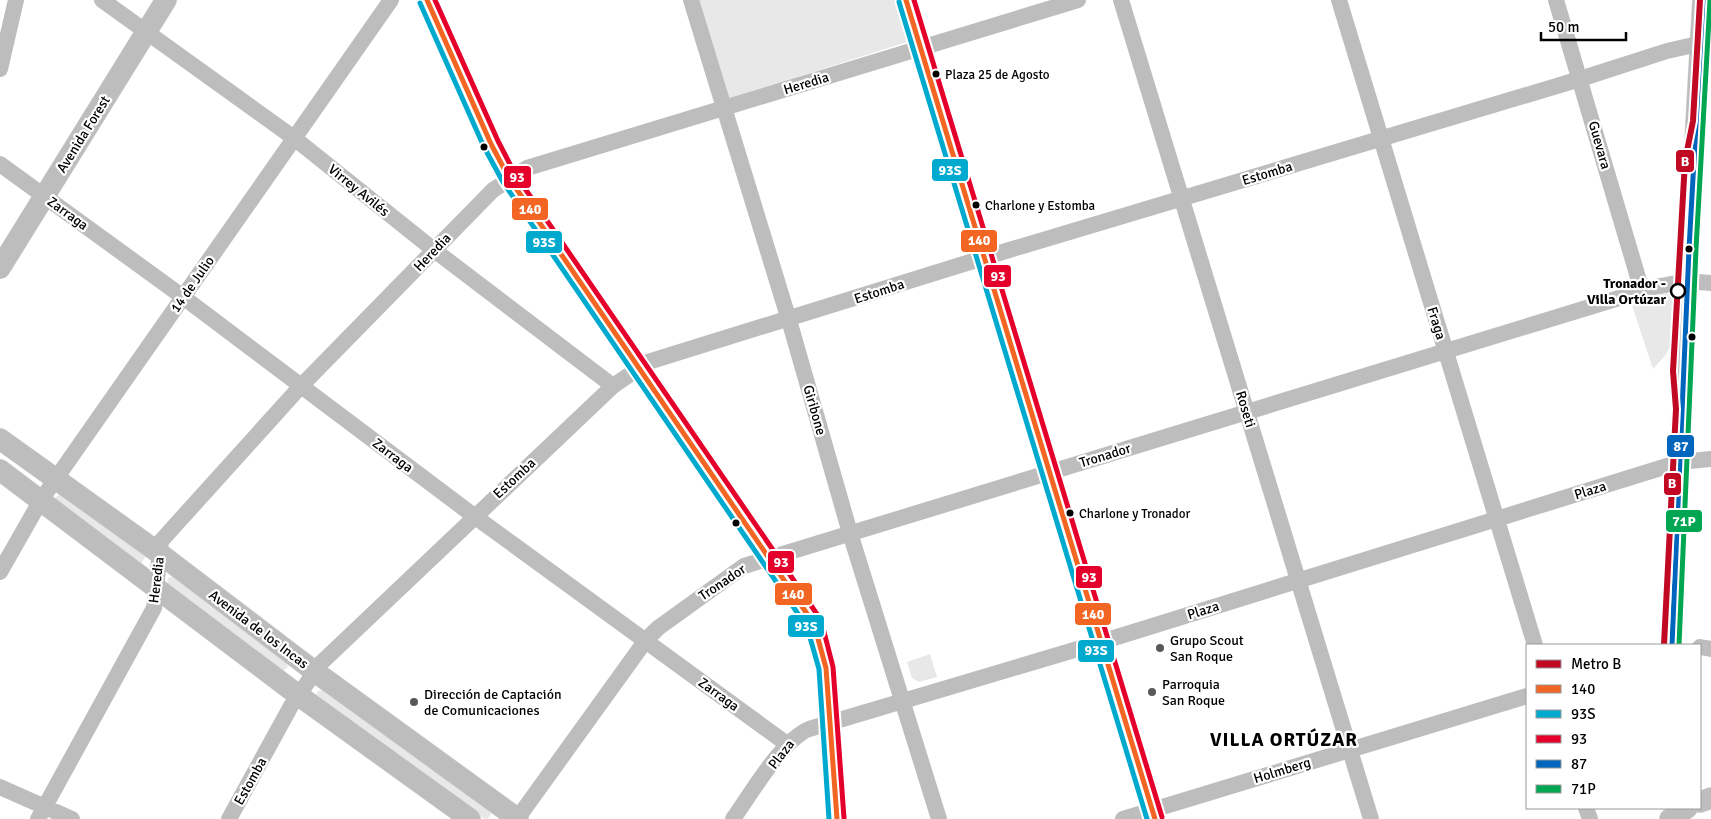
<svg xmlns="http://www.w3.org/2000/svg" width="1711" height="819" viewBox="0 0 1711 819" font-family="Signika,sans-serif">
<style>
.green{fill:#e8e8e8}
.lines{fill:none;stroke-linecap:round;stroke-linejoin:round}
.major-casing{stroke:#dbdbdb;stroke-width:22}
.minor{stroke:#bdbdbd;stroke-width:16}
.major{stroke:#bdbdbd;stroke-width:21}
.bus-1-casing{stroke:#fff;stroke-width:9}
.bus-2-casing{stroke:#fff;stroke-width:9}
.bus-3-casing{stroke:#fff;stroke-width:9}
.bus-4-casing{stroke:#fff;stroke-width:9}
.bus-5-casing{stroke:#fff;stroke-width:9}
.bus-1{stroke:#f26522;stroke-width:5}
.bus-2{stroke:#00a9ce;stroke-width:5}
.bus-3{stroke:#e4002b;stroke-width:5}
.bus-4{stroke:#0065bd;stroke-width:5}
.bus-5{stroke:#00a651;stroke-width:5}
.metro-1-casing{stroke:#fff;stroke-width:10}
.metro-1{stroke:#c20924;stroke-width:6}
.bus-dot{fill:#000;stroke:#fff;stroke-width:2}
.stop-dot{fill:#fff;stroke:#000;stroke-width:2.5}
.poi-dot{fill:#595959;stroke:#fff;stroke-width:2}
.labels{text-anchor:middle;stroke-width:4.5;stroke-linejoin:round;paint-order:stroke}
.bus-label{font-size:13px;fill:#000;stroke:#fff;text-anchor:start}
.street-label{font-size:14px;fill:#000;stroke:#fff}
.stop-label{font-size:14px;font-weight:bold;fill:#000;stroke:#fff;text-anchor:end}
.poi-label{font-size:14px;fill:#000;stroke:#fff;text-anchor:start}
.district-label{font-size:19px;font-weight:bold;letter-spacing:1px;fill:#000;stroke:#fff}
.line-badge{stroke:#fff;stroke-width:2}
.badge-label{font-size:14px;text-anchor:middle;font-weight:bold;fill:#fff}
</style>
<rect width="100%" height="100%" fill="#fff"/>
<!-- green -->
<path class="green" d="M698,0H897L910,41L728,99Z
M1667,293L1672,299V343L1665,356L1653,369L1631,302Z
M63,489L148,553L138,568L52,502Z
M174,575L284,659L288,667L282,672L167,587L168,578Z
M930,654L937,677L919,682L912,678L907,662Z
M326,689L489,808L491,815L487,819L483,818L318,701L315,698L318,691Z"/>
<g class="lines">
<defs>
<path id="major" d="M427,0L491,144L509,178L814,624L826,668L837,819
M0,268L166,0
M0,439L159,553L314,671L518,819
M0,470L298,695L470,819
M1672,645L1689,249L1703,0
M1700,802L1711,798
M1670,819L1687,808"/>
</defs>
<!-- major casing -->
<use href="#major" class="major-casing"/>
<!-- minor -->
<path class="minor" d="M102,0L294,138L434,250L613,386
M691,0L789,320L850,533L939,819
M906,0L1155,819
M1121,0L1371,819
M1339,0L1535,645
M1556,0L1642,291
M0,69L16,0
M0,164L183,297L474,516L787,744
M0,572L41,500L391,0
M1700,647L1711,649
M0,787L72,819
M1586,808L1590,819
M38,819L154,608L161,541L301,386L493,190L527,168L1078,0
M229,819L291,706L321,663L613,386L648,362L986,257L1580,79L1667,51L1711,41
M517,819L646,640L658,628L744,566L1655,287L1687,281L1711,283
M733,819C751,794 781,741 809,729L1101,642L1680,462L1711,459
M1123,819L1527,696"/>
<!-- major -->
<use href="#major" class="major"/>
<defs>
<path id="bus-1" d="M427,0L491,144L509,178L814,624L826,668L837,819
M906,0L1155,819"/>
<path id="bus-2" d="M899,2L1147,819
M420,3L484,147L503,182L807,627L819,669L829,819"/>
<path id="bus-3" d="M435,0L498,141L515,174L821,620L833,667L844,818
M914,0L1162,817"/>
<path id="bus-4" d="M1672,645L1689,249L1703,0"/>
<path id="bus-5" d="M1679,645L1696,249L1710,0"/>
</defs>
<!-- bus-1 casing -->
<use href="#bus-1" class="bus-1-casing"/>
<!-- bus-2 casing -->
<use href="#bus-2" class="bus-2-casing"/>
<!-- bus-3 casing -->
<use href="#bus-3" class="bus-3-casing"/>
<!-- bus-4 casing -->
<use href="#bus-4" class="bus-4-casing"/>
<!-- bus-5 casing -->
<use href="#bus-5" class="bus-5-casing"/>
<!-- bus-1 -->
<use href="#bus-1" class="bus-1"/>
<!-- bus-2 -->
<use href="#bus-2" class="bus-2"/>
<!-- bus-3 -->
<use href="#bus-3" class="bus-3"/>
<!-- bus-4 -->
<use href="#bus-4" class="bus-4"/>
<!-- bus-5 -->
<use href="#bus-5" class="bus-5"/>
<defs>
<path id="metro-1" d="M1664,645L1676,409L1673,371L1685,161L1693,121L1700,0"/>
</defs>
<!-- metro-1 casing -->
<use href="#metro-1" class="metro-1-casing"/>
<!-- metro-1 -->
<use href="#metro-1" class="metro-1"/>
</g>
<!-- markers -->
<g class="bus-dot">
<circle cx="936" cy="74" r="4.5"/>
<circle cx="484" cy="147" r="4.5"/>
<circle cx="976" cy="205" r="4.5"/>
<circle cx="1689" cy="249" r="4.5"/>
<circle cx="1692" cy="337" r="4.5"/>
<circle cx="1070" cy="513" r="4.5"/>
<circle cx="736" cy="523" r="4.5"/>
</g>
<circle class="stop-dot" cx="1678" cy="291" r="7"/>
<g class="poi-dot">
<circle cx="1160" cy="648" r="5"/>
<circle cx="1152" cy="692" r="5"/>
<circle cx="414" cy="702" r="5"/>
</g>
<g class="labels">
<!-- bus labels -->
<g class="bus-label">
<text x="945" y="79">Plaza 25 de Agosto</text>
<text x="985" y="210">Charlone y Estomba</text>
<text x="1079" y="518">Charlone y Tronador</text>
</g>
<!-- street labels -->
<g class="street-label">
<text transform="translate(806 83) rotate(-17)" y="5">Heredia</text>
<text transform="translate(83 134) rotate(-58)" y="5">Avenida Forest</text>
<text transform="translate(1600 145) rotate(74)" y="5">Guevara</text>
<text transform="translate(1267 173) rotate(-17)" y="5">Estomba</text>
<text transform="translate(359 190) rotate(39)" y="5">Virrey Avilés</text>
<text transform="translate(68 213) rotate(36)" y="5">Zarraga</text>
<text transform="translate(432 252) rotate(-46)" y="5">Heredia</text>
<text transform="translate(192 284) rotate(-55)" y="5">14 de Julio</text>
<text transform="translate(879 291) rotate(-18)" y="5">Estomba</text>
<text transform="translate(1437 323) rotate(73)" y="5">Fraga</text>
<text transform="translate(1246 409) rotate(73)" y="5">Roseti</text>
<text transform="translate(815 410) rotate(74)" y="5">Giribone</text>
<text transform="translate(393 455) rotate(37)" y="5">Zarraga</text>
<text transform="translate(1105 455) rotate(-17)" y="5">Tronador</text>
<text transform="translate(514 478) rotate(-43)" y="5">Estomba</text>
<text transform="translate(1590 490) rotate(-17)" y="5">Plaza</text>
<text transform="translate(156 580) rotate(-83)" y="5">Heredia</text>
<text transform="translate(722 582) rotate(-34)" y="5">Tronador</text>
<text transform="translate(1203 610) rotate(-17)" y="5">Plaza</text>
<text transform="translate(259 629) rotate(37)" y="5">Avenida de los Incas</text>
<text transform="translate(719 694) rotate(36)" y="5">Zarraga</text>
<text transform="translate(781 754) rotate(-52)" y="5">Plaza</text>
<text transform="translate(1282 770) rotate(-17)" y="5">Holmberg</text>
<text transform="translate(250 781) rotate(-61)" y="5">Estomba</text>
</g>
<!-- stop labels -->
<g class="stop-label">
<text x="1666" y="288">Tronador -<tspan x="1666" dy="16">Villa Ortúzar</tspan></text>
</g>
<!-- poi labels -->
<g class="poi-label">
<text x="1170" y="645">Grupo Scout<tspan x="1170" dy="16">San Roque</tspan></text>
<text x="1162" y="689">Parroquia<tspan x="1162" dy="16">San Roque</tspan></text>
<text x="424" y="699">Dirección de Captación<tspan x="424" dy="16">de Comunicaciones</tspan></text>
</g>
<!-- district labels -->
<g class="district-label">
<text x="1284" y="746">VILLA ORTÚZAR</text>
</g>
</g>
<g class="line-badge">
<rect x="1675" y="149" width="20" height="24" rx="5" fill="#c20924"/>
<rect x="931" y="158" width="38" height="24" rx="5" fill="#00a9ce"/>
<rect x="503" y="165" width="29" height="24" rx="5" fill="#e4002b"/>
<rect x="511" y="197" width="38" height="24" rx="5" fill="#f26522"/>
<rect x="960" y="229" width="38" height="24" rx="5" fill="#f26522"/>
<rect x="525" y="230" width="38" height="24" rx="5" fill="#00a9ce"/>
<rect x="983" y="264" width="29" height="24" rx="5" fill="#e4002b"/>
<rect x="1666" y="434" width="29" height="24" rx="5" fill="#0065bd"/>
<rect x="1663" y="472" width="19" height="24" rx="5" fill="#c20924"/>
<rect x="1665" y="509" width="38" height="24" rx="5" fill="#00a651"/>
<rect x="767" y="550" width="28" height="24" rx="5" fill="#e4002b"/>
<rect x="1075" y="565" width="28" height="24" rx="5" fill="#e4002b"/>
<rect x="774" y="582" width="39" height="24" rx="5" fill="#f26522"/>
<rect x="1074" y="602" width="38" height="24" rx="5" fill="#f26522"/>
<rect x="787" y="614" width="38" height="24" rx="5" fill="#00a9ce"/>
<rect x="1077" y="639" width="38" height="24" rx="5" fill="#00a9ce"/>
</g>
<g class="badge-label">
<text x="1685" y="166">B</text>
<text x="950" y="175">93S</text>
<text x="517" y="182">93</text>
<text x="530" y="214">140</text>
<text x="979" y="245">140</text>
<text x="544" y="247">93S</text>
<text x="998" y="281">93</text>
<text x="1681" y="451">87</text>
<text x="1672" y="488">B</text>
<text x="1684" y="526">71P</text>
<text x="781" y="567">93</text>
<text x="1089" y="582">93</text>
<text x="793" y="599">140</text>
<text x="1093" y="619">140</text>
<text x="806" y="631">93S</text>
<text x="1096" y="655">93S</text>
</g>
<!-- legend -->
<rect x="1526" y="644" width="175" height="165" fill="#ffffff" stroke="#999999"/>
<rect x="1536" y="660" width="25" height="8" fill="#c20924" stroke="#999999"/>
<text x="1571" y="669" font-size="15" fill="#000000">Metro B</text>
<rect x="1536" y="685" width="25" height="8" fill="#f26522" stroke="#999999"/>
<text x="1571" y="694" font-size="15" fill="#000000">140</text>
<rect x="1536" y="710" width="25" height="8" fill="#00a9ce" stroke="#999999"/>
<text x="1571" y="719" font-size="15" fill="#000000">93S</text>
<rect x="1536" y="735" width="25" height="8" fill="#e4002b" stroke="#999999"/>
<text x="1571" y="744" font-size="15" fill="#000000">93</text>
<rect x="1536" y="760" width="25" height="8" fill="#0065bd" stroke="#999999"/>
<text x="1571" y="769" font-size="15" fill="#000000">87</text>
<rect x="1536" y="785" width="25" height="8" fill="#00a651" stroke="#999999"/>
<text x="1571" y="794" font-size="15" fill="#000000">71P</text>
<!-- scale -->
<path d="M1541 32v8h85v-8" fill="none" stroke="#000000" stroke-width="2.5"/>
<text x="1548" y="32" font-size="15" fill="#000000" stroke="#ffffff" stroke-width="4" paint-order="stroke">50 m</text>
</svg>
